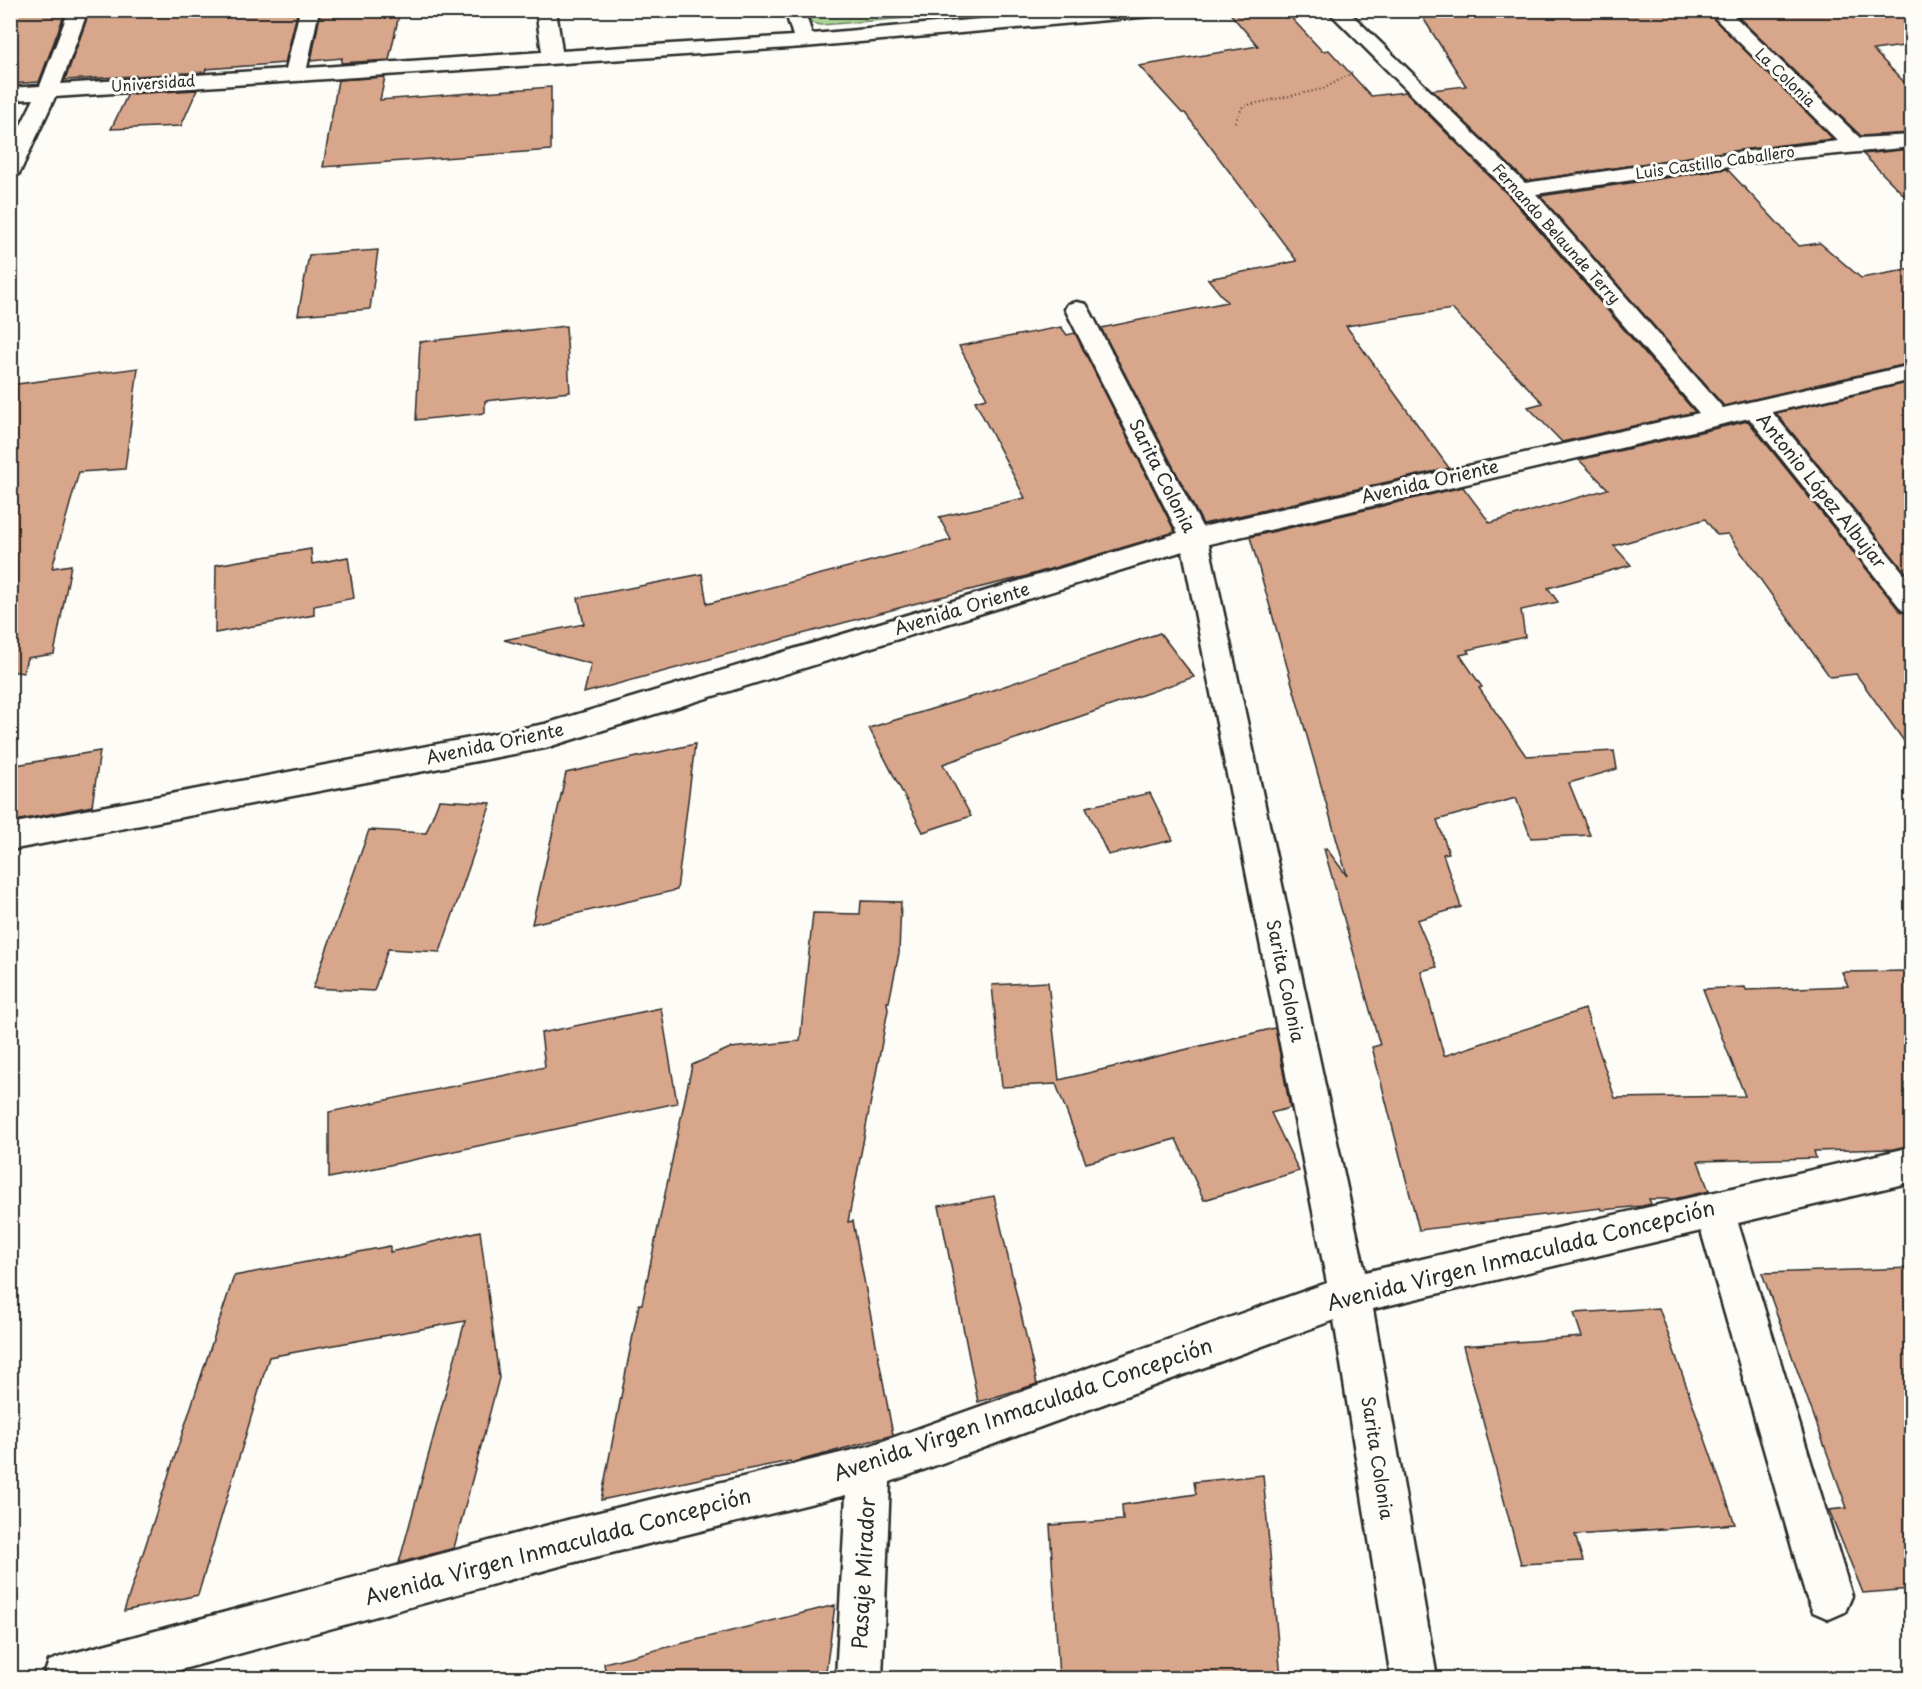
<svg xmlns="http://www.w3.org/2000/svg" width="1922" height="1689" viewBox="0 0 1922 1689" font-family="'Playpen Sans',sans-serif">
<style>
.green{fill:#aad796;stroke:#6a8160;stroke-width:1.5}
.building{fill:#d8a68a;stroke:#2b2b2b;stroke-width:1.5}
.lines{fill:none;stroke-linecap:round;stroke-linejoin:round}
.street-casing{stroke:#2b2b2b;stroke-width:5}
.path{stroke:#2b2b2b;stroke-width:2;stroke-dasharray:1 3;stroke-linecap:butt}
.street{fill:#fdfcf7;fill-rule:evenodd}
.labels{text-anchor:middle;stroke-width:6;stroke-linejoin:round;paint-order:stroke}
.far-street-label{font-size:15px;fill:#2b2b2b;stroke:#fdfcf7}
.street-label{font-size:18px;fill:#2b2b2b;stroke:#fdfcf7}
.near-street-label{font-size:21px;fill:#2b2b2b;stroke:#fdfcf7}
</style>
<rect width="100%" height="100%" fill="#fdfcf7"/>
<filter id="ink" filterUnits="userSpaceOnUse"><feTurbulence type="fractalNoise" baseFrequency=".0167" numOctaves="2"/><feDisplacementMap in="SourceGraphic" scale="12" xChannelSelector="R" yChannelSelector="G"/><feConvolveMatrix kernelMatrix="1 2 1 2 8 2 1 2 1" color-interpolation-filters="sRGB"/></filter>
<g filter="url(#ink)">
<!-- green -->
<path class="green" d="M805,11V10L992,11L821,25L812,23Z"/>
<!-- building -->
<path class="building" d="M10,10H66L39,82L10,84Z
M90,10H298L285,63L206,69L205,72L65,80Z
M321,10H400L389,60L341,63L342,58L311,61Z
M1227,10H1284L1322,51L1329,50L1371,96L1406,92L1510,197L1695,412L1562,442L1528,407L1543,403L1452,309L1346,326L1449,468L1203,524L1101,328L1227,302L1208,279L1297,261L1185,113H1182L1139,66L1258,46Z
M1418,10H1705L1833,139L1715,153L1526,181L1432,90L1466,86Z
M1769,10H1911V45L1873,50L1911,89V133L1861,136L1734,13Z
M385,77L380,100L551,87V150L323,167L338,80Z
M197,90L181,126L111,129L128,94Z
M1911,149V202L1863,154Z
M1727,169L1799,246L1820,243L1861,278L1911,269V363L1724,406L1540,196Z
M378,250L370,309L298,315L309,255Z
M566,326L570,392L485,401V413L416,420L420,342Z
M1061,327L1067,335L1075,333L1175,532L1023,577L932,599L584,693L591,664L504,640L584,624L578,598L702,574L707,604L951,540L939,517L1025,498L975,401L987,398L959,346Z
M138,368L125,469L79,472L52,568L71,565L54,654L27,658L23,673L10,671V385Z
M1911,382V579L1776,413Z
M1748,421L1900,611L1911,615V751L1856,674L1830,677L1728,534L1717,535L1705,519L1614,546L1631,565L1548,588L1558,602L1521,610L1525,637L1467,650L1469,653L1460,655L1482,687L1479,688L1526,756L1614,751L1617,769L1569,783L1590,835L1531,838L1516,798L1437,820L1449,853L1443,854L1461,907L1417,920L1437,967L1421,971L1444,1056L1585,1009L1615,1098L1745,1096L1703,989L1745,987L1746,990L1848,986L1842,972L1911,971V1145L1893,1149L1814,1151L1816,1158L1698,1161L1709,1191L1674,1199H1649L1651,1204L1642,1206L1602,1210L1601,1208L1419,1230L1372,1047L1380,1045L1324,849L1326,848L1347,876L1250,537L1463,487L1490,523L1608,489L1579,460Z
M311,549L312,564L348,557L354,598L314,606V615L215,633L216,565Z
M1160,633L1194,677L943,764L971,816L923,832L869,728L981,694Z
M695,744L677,890L532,924L566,773Z
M100,751L92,806L10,822V766Z
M1150,793L1173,840L1108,855L1086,807Z
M439,800L491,803L440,952L388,949L374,991L313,988L369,830L426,833Z
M861,901L901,902L899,953L889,1002H887L888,1010L848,1222L853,1221L893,1435L791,1463L790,1461L718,1475L601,1500L639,1304H642L692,1065L730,1048L800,1041L813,913L860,914Z
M1048,982L1059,1080L1275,1028L1290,1108L1271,1113L1299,1171L1204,1200L1176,1139L1086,1163L1056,1084L1002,1087L992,985Z
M661,1008L677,1103L329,1178V1112L545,1067L541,1033Z
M994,1196L1037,1384L978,1402L939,1206Z
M480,1231L499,1378L454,1548L399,1563L465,1321L269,1357L198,1595L124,1611L234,1276L390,1246V1252Z
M1911,1268V1589L1863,1593L1829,1510L1847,1508L1762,1273Z
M1659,1308L1735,1524L1575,1535L1583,1561L1521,1564L1463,1346L1582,1337L1574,1313Z
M1263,1475L1281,1678H1059L1050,1525L1123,1520L1122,1505L1196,1494L1194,1482Z
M835,1605L825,1678H606L604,1663Z"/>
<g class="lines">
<defs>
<path id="street" d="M69,10H88L61,84L286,69L300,10H319L307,68L542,52L536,10H556L562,51L793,36L785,10H804L812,34L1082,10H1161L1152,16L804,47L55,97L21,170L18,175L10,176V147L34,99L10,100V88L40,86Z
M1327,10H1347L1525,183L1715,155L1838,141L1707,10H1728L1860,138L1912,135V147L1764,161L1536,194L1723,408L1912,365V380L1772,412L1912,583V613L1902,610L1749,418L1209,544L1365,1272L1912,1147V1182L1738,1223L1852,1596L1845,1612L1829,1619L1813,1612L1806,1596L1701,1231L1373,1309L1437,1678H1391L1334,1320L890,1482L882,1678H836L846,1495L571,1563L150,1678H43L49,1661L66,1655L571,1519L869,1446L1327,1283L1183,551L545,748L10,850V824L545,724L1178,533L1065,309L1068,304L1077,302L1086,304L1089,309L1202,527L1699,413L1512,195Z"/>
</defs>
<!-- street casing -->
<use href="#street" class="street-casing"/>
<!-- path -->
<path class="path" d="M1235,122L1243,106L1323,89L1352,73"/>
<!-- street -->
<use href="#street" class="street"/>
</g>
</g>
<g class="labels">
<!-- far-street labels -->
<g class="far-street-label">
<text transform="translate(1785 78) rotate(44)" y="5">La Colonia</text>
<text transform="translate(153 84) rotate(-4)" y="5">Universidad</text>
<text transform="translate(1715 163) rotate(-8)" y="5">Luis Castillo Caballero</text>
<text transform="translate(1556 234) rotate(48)" y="5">Fernando Belaunde Terry</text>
</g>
<!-- street labels -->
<g class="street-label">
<text transform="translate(1162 476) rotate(63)" y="6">Sarita Colonia</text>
<text transform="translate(1430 482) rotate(-13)" y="6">Avenida Oriente</text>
<text transform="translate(1821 491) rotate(51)" y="6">Antonio López Albujar</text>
<text transform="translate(962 609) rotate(-17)" y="6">Avenida Oriente</text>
<text transform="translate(495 744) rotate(-12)" y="6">Avenida Oriente</text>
<text transform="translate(1285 981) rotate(78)" y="6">Sarita Colonia</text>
<text transform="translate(1377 1458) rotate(81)" y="6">Sarita Colonia</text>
</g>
<!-- near-street labels -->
<g class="near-street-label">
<text transform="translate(1521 1256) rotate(-14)" y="7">Avenida Virgen Inmaculada Concepción</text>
<text transform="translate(1023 1410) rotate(-19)" y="7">Avenida Virgen Inmaculada Concepción</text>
<text transform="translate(558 1547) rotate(-15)" y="7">Avenida Virgen Inmaculada Concepción</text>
<text transform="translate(864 1573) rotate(-87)" y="7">Pasaje Mirador</text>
</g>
</g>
<!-- margin -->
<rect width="1922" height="1689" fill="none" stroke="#fdfcf7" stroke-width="36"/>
<rect x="18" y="18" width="1886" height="1653" fill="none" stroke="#2b2b2b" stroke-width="2" filter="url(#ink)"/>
</svg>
